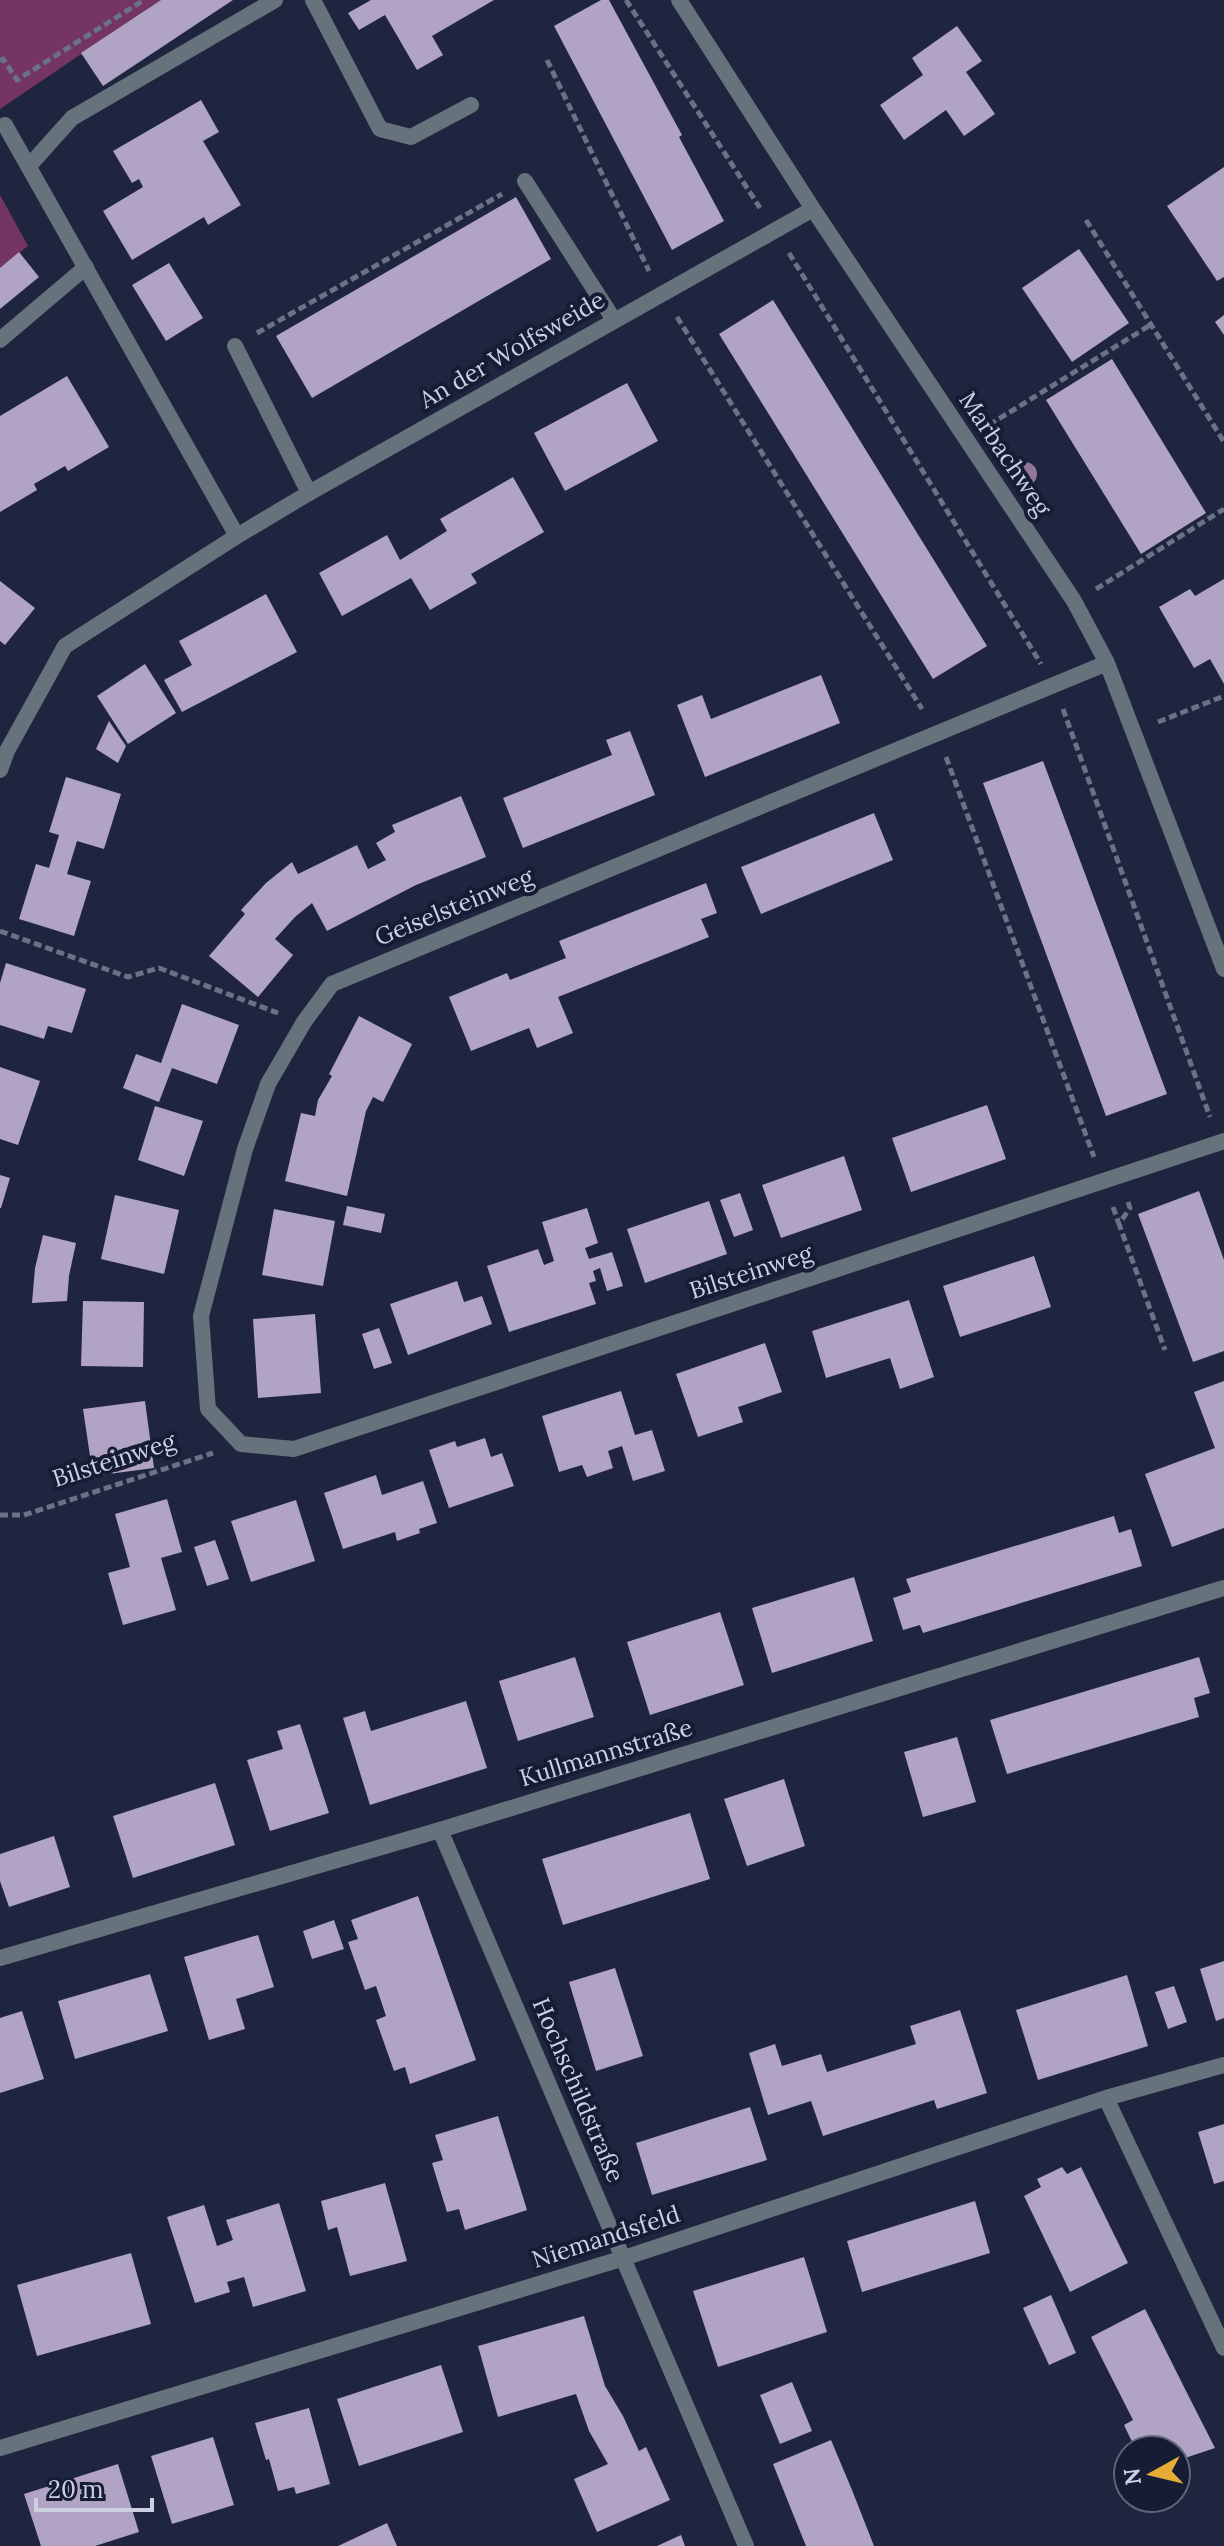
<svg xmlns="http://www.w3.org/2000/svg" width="1224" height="2546" viewBox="0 0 1224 2546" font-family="Lora,serif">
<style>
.green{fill:#743563}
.building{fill:#b1a3c3}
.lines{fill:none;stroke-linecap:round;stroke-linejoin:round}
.path{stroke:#6b7186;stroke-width:5;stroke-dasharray:8 4;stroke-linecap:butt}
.lane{stroke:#66737d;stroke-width:16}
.street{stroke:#66737d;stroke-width:16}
.tree{fill:#947798}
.labels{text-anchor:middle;stroke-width:8;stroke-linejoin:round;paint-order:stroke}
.street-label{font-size:24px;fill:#ccd1e2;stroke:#161c34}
</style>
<rect width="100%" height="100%" fill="#1f253e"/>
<!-- green -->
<path class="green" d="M0,0H161L0,109Z
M0,195L28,246L0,268Z"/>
<!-- building -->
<path class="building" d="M161,0H233L103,86L81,53Z
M371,0H494L432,36L443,55L417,70L385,15L359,30L348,13Z
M601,0H609L682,135L679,137L724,221L672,250L554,26Z
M957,26L982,61L966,72L995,114L964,136L946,110L904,140L880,105L923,75L912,58Z
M201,100L219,132L203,141L241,205L208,225L204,217L132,260L103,211L143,187L139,179L132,183L113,151Z
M1224,167V277L1217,281L1167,206Z
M516,197L551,259L312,398L276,336Z
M1079,249L1129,323L1072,362L1022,288Z
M19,252L39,277L0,309V268Z
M169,263L203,318L166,341L132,285Z
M773,300L987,646L933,679L719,334Z
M1224,315V335L1215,322Z
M1112,359L1206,513L1141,554L1046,400Z
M67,376L109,447L68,471L65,466L34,484L37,490L0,512V416Z
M627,383L658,441L565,491L534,433Z
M513,477L544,532L471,574L477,583L430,610L411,578L342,616L319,573L387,535L400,560L447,531L440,519Z
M1224,579V684L1210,659L1194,668L1159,607L1190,589L1195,596Z
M0,581L35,608L5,645L0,641Z
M266,594L297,652L182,712L164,680L192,665L179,641Z
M145,664L176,713L128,744L97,696Z
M821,675L840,723L705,777L677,705L702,695L711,719Z
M109,721L126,746L118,763L96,749Z
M630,731L655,795L523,848L503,798L612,755L606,740Z
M1043,761L1167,1094L1106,1116L983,783Z
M66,777L121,794L104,849L77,841L67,874L91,881L74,936L19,919L36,864L49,868L59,835L49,832Z
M461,796L486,857L416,885L327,931L312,903L295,917L275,939L293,955L258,997L209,956L245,914L241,910L266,883L292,862L298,874L357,845L368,869L386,860L376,843L395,832L392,825Z
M874,813L893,860L761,914L741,867Z
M706,883L717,913L701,919L709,937L558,997L573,1033L537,1048L529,1028L471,1051L449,997L507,973L510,980L566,958L559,941Z
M6,963L86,989L72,1033L48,1026L44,1039L0,1025V983Z
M182,1004L239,1025L217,1084L172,1068L159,1102L123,1088L136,1054L161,1063Z
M359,1016L412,1044L383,1102L373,1097L366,1111L347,1196L285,1181L301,1113L315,1116L318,1100L332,1076L329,1074Z
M0,1067L40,1081L18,1145L0,1139Z
M987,1105L1006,1159L911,1192L892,1138Z
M155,1106L203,1121L184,1176L138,1160Z
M844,1156L862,1210L781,1238L762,1185Z
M0,1175L10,1178L1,1208H0Z
M1199,1191L1224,1260V1351L1193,1362L1138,1214Z
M740,1193L753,1230L734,1237L720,1200Z
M115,1195L179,1210L164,1274L101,1259Z
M709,1201L727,1254L645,1283L627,1229Z
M347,1206L385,1214L381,1233L343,1225Z
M587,1208L598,1243L585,1248L589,1259L612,1252L623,1286L607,1291L600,1268L593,1271L596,1281L589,1283L596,1304L509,1332L487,1266L538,1249L544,1265L554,1261L542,1222Z
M274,1209L335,1221L323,1286L262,1275Z
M43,1235L76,1243L69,1276L67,1301L32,1303L35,1268Z
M1034,1256L1051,1307L960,1337L943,1286Z
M457,1281L464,1302L482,1296L492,1324L408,1355L390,1304Z
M909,1300L934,1377L900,1389L890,1358L826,1378L812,1331Z
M83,1301L144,1302L143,1367L81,1366Z
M315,1314L321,1393L258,1398L253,1319Z
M379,1328L392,1363L374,1369L362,1334Z
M765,1343L782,1392L738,1407L743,1422L698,1437L676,1374Z
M1224,1381V1528L1172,1547L1145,1474L1215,1448L1194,1392Z
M621,1391L635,1435L652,1430L665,1471L633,1481L622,1446L608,1451L613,1468L587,1477L582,1465L559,1472L542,1416Z
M145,1401L154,1468L93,1476L83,1409Z
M485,1438L491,1457L502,1453L514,1486L449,1508L429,1450L455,1441L457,1447Z
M376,1475L382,1495L423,1481L437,1523L419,1529L420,1533L397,1541L395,1532L343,1549L324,1493Z
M167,1499L182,1552L161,1558L176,1610L123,1625L108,1573L130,1567L115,1514Z
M296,1500L315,1561L251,1582L231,1521Z
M1114,1516L1119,1533L1131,1529L1142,1566L923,1633L920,1625L903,1630L893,1598L911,1592L906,1579Z
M215,1540L229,1579L207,1586L194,1547Z
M854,1577L873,1641L772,1673L752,1608Z
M720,1612L744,1685L650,1715L627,1642Z
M575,1657L594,1717L518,1741L499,1681Z
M1199,1657L1210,1693L1194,1698L1199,1717L1007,1774L990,1720Z
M466,1701L487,1768L370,1805L343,1718L365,1711L371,1731Z
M300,1724L329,1813L270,1831L247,1760L283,1749L277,1731Z
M957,1737L976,1802L923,1817L904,1752Z
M784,1779L805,1846L747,1866L724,1799Z
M215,1783L235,1845L133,1878L113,1816Z
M690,1813L710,1879L563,1925L542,1859Z
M54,1836L70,1887L9,1907L0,1881V1854Z
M418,1896L476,2060L410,2084L405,2067L394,2071L376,2020L386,2016L376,1986L365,1990L348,1942L358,1939L351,1920Z
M334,1920L344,1949L312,1959L303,1931Z
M258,1935L274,1987L236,1999L245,2029L209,2040L184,1957Z
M1224,1961V2018L1216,2021L1200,1969Z
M615,1968L643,2056L596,2071L569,1982Z
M150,1974L168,2031L75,2059L58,2001Z
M1127,1975L1148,2046L1038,2080L1016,2010Z
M1174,1986L1187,2022L1168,2029L1155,1992Z
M960,2010L987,2093L937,2109L934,2100L823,2136L811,2101L768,2115L749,2053L775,2044L782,2066L821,2054L827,2072L916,2044L910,2026Z
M22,2011L44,2079L0,2093V2018Z
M750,2107L767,2160L652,2195L636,2143Z
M498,2116L527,2210L465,2230L459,2209L447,2212L439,2186L432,2163L443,2160L435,2135Z
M1224,2124V2181L1214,2184L1198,2132Z
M1062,2167L1067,2174L1081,2167L1128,2263L1070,2292L1024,2196L1041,2187L1037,2179Z
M385,2183L407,2261L350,2276L337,2227L328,2230L321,2201Z
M975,2201L990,2253L862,2292L847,2241Z
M279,2203L306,2291L253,2307L244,2277L227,2282L230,2292L195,2303L167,2217L204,2205L217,2246L233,2240L226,2220Z
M131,2253L151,2324L37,2356L17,2285Z
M804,2257L827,2332L718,2367L693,2291Z
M1051,2295L1076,2353L1049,2365L1023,2308Z
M1145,2309L1187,2393L1215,2448L1176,2461V2450H1136L1124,2425L1133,2420L1091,2337Z
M584,2316L605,2386L623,2416L639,2451L646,2447L670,2500L597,2532L574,2479L608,2464L589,2431L576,2394L498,2417L478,2346Z
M441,2365L463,2432L359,2466L337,2399Z
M792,2382L812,2431L780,2444L760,2395Z
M309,2408L330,2484L296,2494L294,2487L278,2491L269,2459L266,2460L255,2423Z
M213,2437L234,2505L172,2524L151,2456Z
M831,2440L852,2490L874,2546H806L793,2514L773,2464Z
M118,2464L139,2532L95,2546H41L24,2494Z
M387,2523L397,2546H338Z
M681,2535L685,2546H657Z"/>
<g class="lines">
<!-- path -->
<path class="path" d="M626,0L760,208
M547,60L649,271
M0,61L3,59L17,80L144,0
M1086,220L1224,442
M789,253L1041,664
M677,317L922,709
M257,333L502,194
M989,425L1152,324
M1096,589L1224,509
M1063,709L1210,1117
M1158,722L1224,696
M946,757L1094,1157
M0,931L128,977L159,968L278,1013
M1128,1202L1130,1208L1119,1224L1165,1350
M1113,1207L1119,1224
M0,1515H24L213,1453"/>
<!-- lane -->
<path class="lane" d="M313,0L380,129L411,137L471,105
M29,166L72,118L275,0
M525,181L614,320
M0,340L86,267
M235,346L309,493"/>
<!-- street -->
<path class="street" d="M679,0L813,209L1074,601L1107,663L1224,969
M5,125L237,536
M1107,663L332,984L304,1022L268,1084L245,1149L201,1316L208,1409L241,1444L294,1449L1224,1141
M0,770L7,751L65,646L237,536L309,493L813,209
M440,1830L746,2546
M0,1958L440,1830L1224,1588
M1106,2098L1224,2348
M0,2448L624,2258L1106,2098L1224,2065"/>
</g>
<!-- trees -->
<circle class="tree" cx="1025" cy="474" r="12"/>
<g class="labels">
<!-- street labels -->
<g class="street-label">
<text transform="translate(512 350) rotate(-30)" y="8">An der Wolfsweide</text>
<text transform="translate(1005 454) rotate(56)" y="8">Marbachweg</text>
<text transform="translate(454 907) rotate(-22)" y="8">Geiselsteinweg</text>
<text transform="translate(751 1272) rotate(-18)" y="8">Bilsteinweg</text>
<text transform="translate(114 1460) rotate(-18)" y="8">Bilsteinweg</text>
<text transform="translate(606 1753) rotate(-17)" y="8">Kullmannstraße</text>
<text transform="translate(578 2090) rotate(67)" y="8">Hochschildstraße</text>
<text transform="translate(606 2237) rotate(-18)" y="8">Niemandsfeld</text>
</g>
</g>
<!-- north arrow -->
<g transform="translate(1152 2474) rotate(262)"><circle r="38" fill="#161c34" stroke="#5f647a" stroke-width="2"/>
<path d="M0-6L14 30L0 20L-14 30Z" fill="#e7ac37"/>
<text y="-12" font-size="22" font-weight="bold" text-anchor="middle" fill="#ccd1e2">N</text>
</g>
<!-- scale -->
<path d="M36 2498v12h116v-12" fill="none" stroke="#ccd1e2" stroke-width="4"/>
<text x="48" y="2498" font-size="24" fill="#ccd1e2" stroke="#161c34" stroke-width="6" paint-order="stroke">20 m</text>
</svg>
